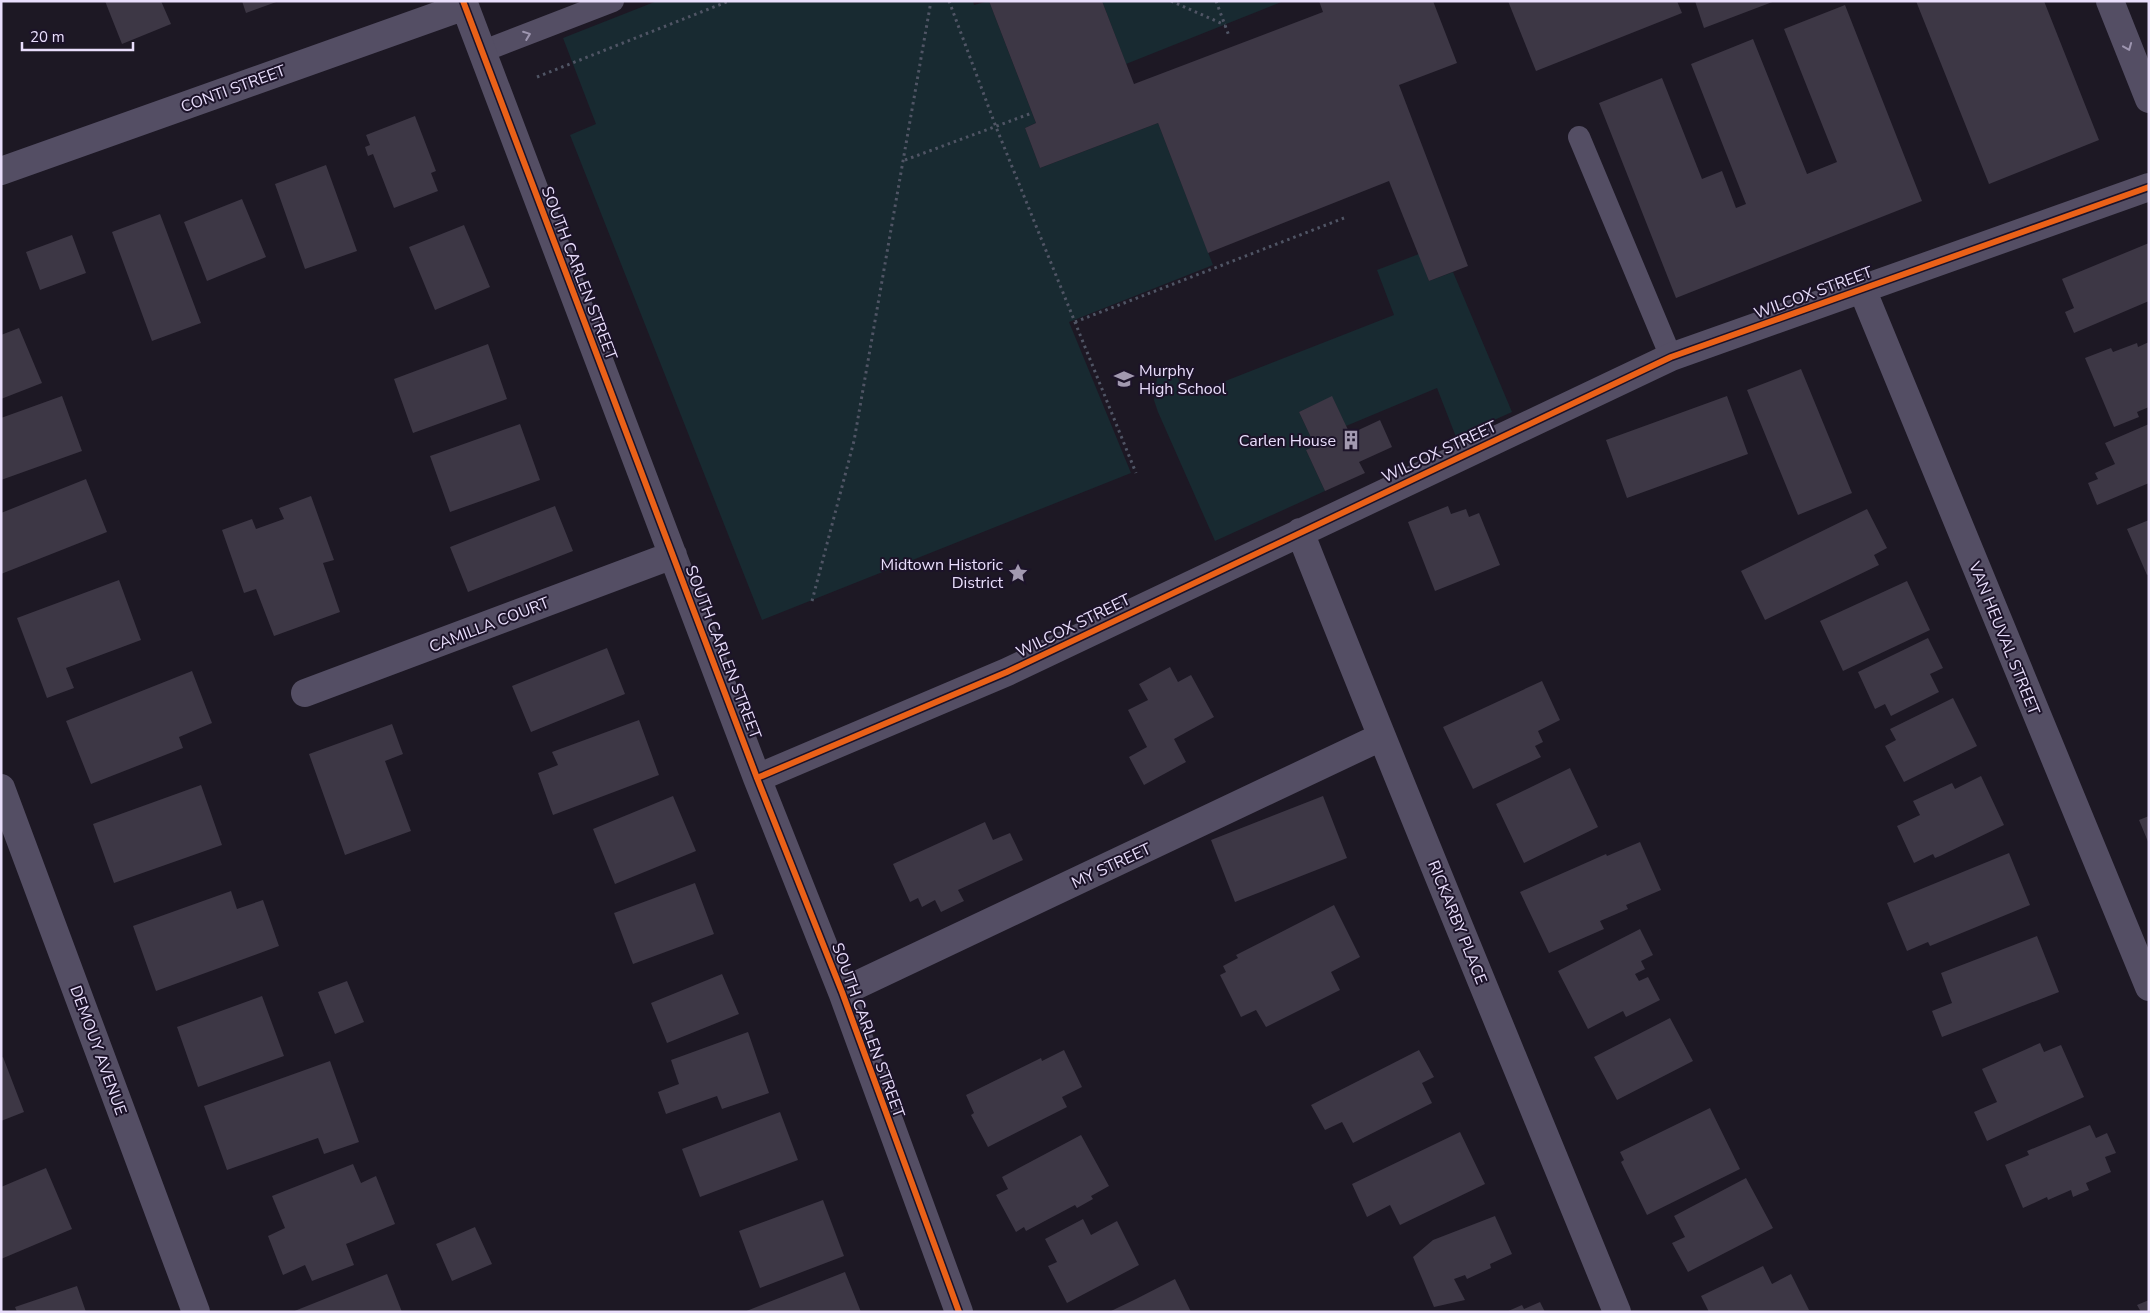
<svg xmlns="http://www.w3.org/2000/svg" width="2150" height="1313" viewBox="0 0 2150 1313" font-family="'Nunito Sans',sans-serif">
<style>
.green{fill:#182a31}
.building{fill:#3d3745}
.lines{fill:none;stroke-linecap:round;stroke-linejoin:round}
.path{stroke:#505565;stroke-width:3;stroke-dasharray:2.5 4;stroke-linecap:butt}
.lane{stroke:#544e64;stroke-width:22}
.street{stroke:#544e64;stroke-width:28}
.cycleway-casing{stroke:#1c1329;stroke-width:9}
.cycleway{stroke:#ea6118;stroke-width:6}
.oneway{stroke:#9e96b0}
.labels{text-anchor:middle;stroke-width:4;stroke-linejoin:round;paint-order:stroke}
.street-label{font-size:16px;fill:#e9defc;stroke:#1c1329}
.poi-label{font-size:16px;fill:#e9defc;stroke:#1c1329;text-anchor:end}
</style>
<rect width="100%" height="100%" fill="#1d1824"/>
<!-- green -->
<path class="green" d="M657,1H973L974,5L989,1L1036,123L1025,128L1040,168L1158,123L1213,265L1069,322L1131,473L762,620L570,135L596,124L563,38Z
M1102,1H1284L1126,64Z
M1419,254L1429,281L1453,272L1512,412L1456,437L1437,388L1346,426L1332,397L1299,412L1315,446L1306,450L1325,491L1215,541L1158,412L1154,400L1157,378L1172,367L1187,396L1394,315L1377,270Z"/>
<!-- building -->
<path class="building" d="M105,1H161L171,24L122,44Z
M242,1H279L246,13Z
M989,1H1102L1134,84L1323,12L1319,1H1433L1457,63L1399,85L1468,266L1429,281L1389,181L1208,253L1158,123L1040,168L1025,128L1036,123Z
M1508,1H1677L1682,13L1536,71Z
M1695,1H1775L1704,28Z
M1916,1H2044L2099,140L1989,184Z
M1845,5L1922,201L1676,298L1599,103L1662,78L1702,179L1722,171L1736,208L1746,204L1691,64L1753,39L1807,174L1837,162L1784,29Z
M415,116L436,171L431,173L438,191L394,208L373,154L368,156L365,147L370,145L366,135Z
M326,165L357,251L305,269L275,184Z
M242,199L266,257L207,281L184,222Z
M160,214L201,323L152,341L112,232Z
M464,225L490,287L435,310L409,247Z
M72,235L86,273L40,290L26,252Z
M2149,243V301L2074,333L2065,312L2074,308L2062,279Z
M19,328L42,383L1,399V335Z
M2149,342V407L2137,412L2139,417L2114,427L2085,358L2111,348L2113,352L2137,343L2138,347Z
M488,344L507,399L413,433L394,379Z
M1801,369L1852,493L1798,515L1747,390Z
M62,396L82,451L1,480V418Z
M1332,396L1350,434L1380,420L1392,447L1359,462L1365,473L1325,491L1306,450L1315,446L1299,412Z
M1727,396L1748,454L1627,498L1606,440Z
M520,424L540,480L450,512L430,456Z
M2149,424V483L2097,505L2088,483L2098,479L2095,473L2115,464L2105,443Z
M86,479L107,532L1,574V513Z
M311,496L334,560L323,563L340,612L274,636L256,589L244,593L222,530L252,519L256,529L284,519L279,508Z
M555,506L573,551L468,592L450,547Z
M1448,506L1451,514L1466,509L1469,517L1479,513L1500,565L1435,591L1408,522Z
M1867,509L1887,548L1874,555L1879,565L1765,620L1741,571Z
M2149,520V574L2147,575L2127,529Z
M119,580L141,640L66,668L74,688L47,698L17,618Z
M1907,581L1930,630L1843,671L1820,621Z
M1928,638L1943,668L1930,674L1939,692L1891,716L1885,704L1875,709L1858,672Z
M607,648L625,694L531,732L512,686Z
M1170,667L1178,682L1191,675L1214,717L1174,739L1186,762L1144,785L1129,757L1147,747L1128,710L1148,700L1139,684Z
M192,671L212,723L179,737L183,748L91,784L66,721Z
M1542,681L1560,720L1538,731L1543,742L1535,746L1541,757L1473,789L1443,727Z
M1953,698L1977,746L1904,782L1885,746L1896,740L1890,729Z
M639,720L659,775L553,815L538,773L558,765L552,752Z
M392,724L403,754L385,761L411,831L345,855L309,754Z
M1570,768L1598,827L1524,863L1496,804Z
M1981,776L2004,825L1940,856L1935,858L1933,854L1914,863L1897,826L1920,815L1913,801L1952,783L1955,789Z
M201,785L222,845L114,883L93,824Z
M673,796L696,851L615,884L593,829Z
M1323,796L1347,858L1235,902L1211,840Z
M2149,816V844L2139,820Z
M985,822L993,840L1010,833L1023,860L958,890L964,901L941,912L935,900L922,907L918,898L910,902L893,864Z
M1640,842L1661,890L1626,905L1628,909L1600,921L1604,929L1549,953L1520,892L1606,854L1607,856Z
M2009,853L2030,905L1930,946L1928,942L1907,951L1887,903Z
M695,883L714,934L633,964L614,913Z
M231,891L237,909L263,900L279,946L156,991L133,926Z
M1334,905L1360,957L1331,972L1340,990L1266,1027L1256,1010L1241,1017L1220,975L1226,972L1223,966L1238,958L1236,955Z
M1640,929L1653,955L1641,961L1645,969L1635,974L1639,981L1648,977L1660,1000L1626,1017L1623,1011L1588,1029L1558,971Z
M2037,936L2059,992L1942,1037L1932,1011L1952,1003L1941,973Z
M722,974L739,1014L667,1043L651,1003Z
M347,981L364,1022L335,1034L318,992Z
M262,996L284,1056L198,1087L177,1027Z
M1670,1018L1693,1061L1617,1100L1594,1057Z
M748,1032L769,1093L722,1109L717,1096L666,1114L658,1092L679,1084L671,1060Z
M2040,1043L2044,1052L2061,1045L2084,1097L1987,1141L1974,1112L1997,1102L1982,1069Z
M1064,1050L1082,1087L1062,1097L1067,1107L988,1147L971,1115L974,1113L966,1095L1041,1058L1042,1061Z
M1419,1050L1434,1077L1422,1083L1432,1103L1353,1143L1342,1122L1325,1130L1311,1105Z
M3,1057L24,1112L1,1121V1058Z
M330,1061L359,1142L324,1154L318,1138L227,1170L204,1106Z
M1710,1108L1740,1169L1647,1215L1621,1162L1624,1160L1620,1152Z
M780,1112L798,1160L700,1197L682,1149Z
M2090,1125L2096,1138L2107,1133L2116,1153L2105,1157L2111,1172L2086,1183L2089,1190L2073,1197L2071,1190L2048,1200L2047,1197L2023,1208L2005,1165L2029,1155L2027,1151Z
M1460,1132L1485,1184L1400,1225L1390,1205L1367,1217L1352,1184Z
M1081,1135L1109,1186L1091,1196L1093,1199L1077,1208L1075,1205L1026,1231L1024,1227L1016,1232L996,1195L1008,1189L1002,1177Z
M353,1164L361,1183L376,1176L395,1224L346,1244L354,1265L312,1281L305,1265L283,1275L268,1236L285,1228L272,1196Z
M46,1168L72,1229L1,1259V1187Z
M1746,1178L1773,1228L1688,1272L1672,1243L1685,1237L1674,1216Z
M823,1200L844,1256L760,1288L739,1231Z
M1495,1216L1512,1254L1490,1264L1491,1268L1467,1279L1465,1275L1454,1279L1465,1300L1434,1307L1413,1257L1433,1240Z
M1083,1219L1091,1235L1117,1221L1139,1265L1067,1303L1048,1266L1057,1262L1045,1239Z
M475,1227L492,1264L452,1281L436,1244Z
M1763,1266L1772,1284L1791,1274L1809,1310L1709,1312L1701,1296Z
M845,1272L861,1312H744Z
M387,1274L402,1312H292Z
M1175,1279L1191,1312H1109L1136,1299Z
M77,1286L86,1312H17L15,1307Z
M2149,1300V1312H2141L2137,1305Z
M1540,1302L1545,1312H1506L1522,1305L1524,1309Z"/>
<g class="lines">
<!-- path -->
<path class="path" d="M949,1L996,127L1136,473
M1171,1L1225,25
M1216,1L1229,36
M537,77L729,1
M905,160L1032,113
M1075,322L1344,218
M812,601L854,441L931,1"/>
<!-- lane -->
<path class="lane" d="M481,52L613,1
M1579,137L1671,357"/>
<!-- street -->
<path class="street" d="M463,1L757,778L842,992L959,1312
M2110,1L2149,99
M1,171L465,6
M1862,289L2149,987
M1300,532C1403,793 1511,1052 1617,1312
M305,693L673,555
M757,778L1007,672L1671,357L2149,187
M1,788L196,1312
M842,992L1381,737"/>
<defs>
<path id="cycleway" d="M463,1L757,778L842,992L959,1312
M757,778L1007,672L1671,357L2149,187"/>
</defs>
<!-- cycleway casing -->
<use href="#cycleway" class="cycleway-casing"/>
<!-- cycleway -->
<use href="#cycleway" class="cycleway"/>
</g>
<!-- one-way arrows -->
<defs><path id="oneway-chevron" d="M-2-3.5L2.5 0L-2 3.5" fill="none" stroke-width="1.6" stroke-linecap="round" stroke-linejoin="round" transform="scale(1.25)"/></defs>
<g class="oneway">
<use href="#oneway-chevron" transform="translate(527 35) rotate(-21)"/>
<use href="#oneway-chevron" transform="translate(2128 47) rotate(68)"/>
</g>
<!-- icons -->
<defs>
<symbol id="school-bare" viewBox="-9 -9 18 18"><path d="M0-5L7-2L0 1L-7-2ZM-4 1L0 2.5L4 1V4Q0 6-4 4Z" fill="#a299b0" stroke="#1c1329" stroke-width="2.5" paint-order="stroke"/></symbol>
<symbol id="building-bare" viewBox="-9 -9 18 18"><path d="M-4-6H4V6H1V3H-1V6H-4ZM-2.5-4.3h1.7v1.8h-1.7ZM.8-4.3h1.7v1.8H.8ZM-2.5-1h1.7V.8h-1.7ZM.8-1h1.7V.8H.8Z" fill="#a299b0" stroke="#1c1329" stroke-width="2.5" paint-order="stroke"/></symbol>
<symbol id="sight-bare" viewBox="-9 -9 18 18"><path d="M0-6L1.8-2.2L6-1.7L2.9 1.2L3.7 5.4L0 3.3L-3.7 5.4L-2.9 1.2L-6-1.7L-1.8-2.2Z" fill="#a299b0" stroke="#1c1329" stroke-width="2.5" paint-order="stroke"/></symbol>
</defs>
<g fill-rule="evenodd">
<use href="#school-bare" x="1110" y="365" width="28" height="28"/>
<use href="#building-bare" x="1337" y="426" width="28" height="28"/>
<use href="#sight-bare" x="1004" y="559" width="28" height="28"/>
</g>
<g class="labels">
<!-- street labels -->
<g class="street-label">
<text transform="translate(233 88) rotate(-20)" y="6">CONTI STREET</text>
<text transform="translate(580 273) rotate(69)" y="6">SOUTH CARLEN STREET</text>
<text transform="translate(1813 292) rotate(-20)" y="6">WILCOX STREET</text>
<text transform="translate(1439 451) rotate(-25)" y="6">WILCOX STREET</text>
<text transform="translate(489 624) rotate(-21)" y="6">CAMILLA COURT</text>
<text transform="translate(1073 625) rotate(-26)" y="6">WILCOX STREET</text>
<text transform="translate(2005 638) rotate(68)" y="6">VAN HEUVAL STREET</text>
<text transform="translate(724 652) rotate(69)" y="6">SOUTH CARLEN STREET</text>
<text transform="translate(1111 865) rotate(-25)" y="6">MY STREET</text>
<text transform="translate(1458 922) rotate(68)" y="6">RICKARBY PLACE</text>
<text transform="translate(869 1030) rotate(70)" y="6">SOUTH CARLEN STREET</text>
<text transform="translate(99 1050) rotate(70)" y="6">DEMOUY AVENUE</text>
</g>
<!-- poi labels -->
<g class="poi-label">
<text x="1139" y="376" text-anchor="start">Murphy<tspan x="1139" dy="18">High School</tspan></text>
<text x="1336" y="446">Carlen House</text>
<text x="1003" y="570">Midtown Historic<tspan x="1003" dy="18">District</tspan></text>
</g>
</g>
<!-- border -->
<rect width="2150" height="1313" fill="none" stroke="#e9defc" stroke-width="5"/>
<!-- scale -->
<path d="M22 42v8h111v-8" fill="none" stroke="#e9defc" stroke-width="2.5"/>
<text x="30" y="42" font-size="15" fill="#e9defc" stroke="#1c1329" stroke-width="4" paint-order="stroke">20 m</text>
</svg>
